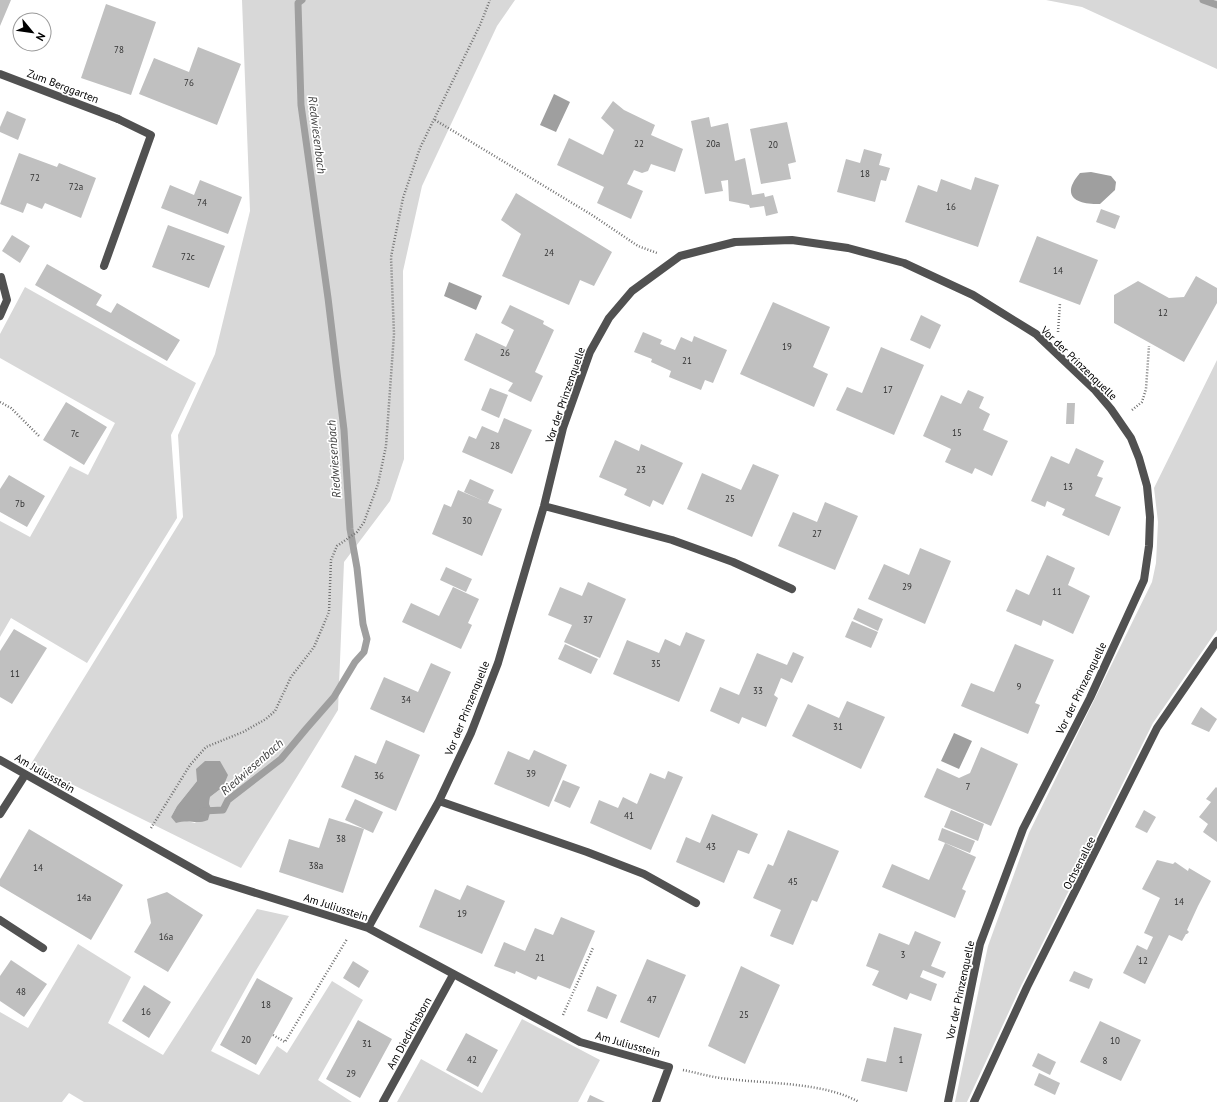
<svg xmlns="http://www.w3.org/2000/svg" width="1217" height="1102" viewBox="0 0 1217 1102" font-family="'PT Sans',sans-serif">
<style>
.green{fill:#d8d8d8;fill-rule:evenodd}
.water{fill:#9f9f9f}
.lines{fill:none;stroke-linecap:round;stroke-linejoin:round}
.stream{stroke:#9f9f9f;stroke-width:7}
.building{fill:#c0c0c0}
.path{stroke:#737373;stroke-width:2.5;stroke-dasharray:1 2;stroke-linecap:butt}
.lane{stroke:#515151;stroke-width:8}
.street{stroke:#515151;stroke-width:8}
.labels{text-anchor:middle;stroke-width:3.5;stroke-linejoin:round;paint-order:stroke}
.number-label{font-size:9px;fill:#303030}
.street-label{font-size:11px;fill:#000;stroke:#fff}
.water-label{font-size:12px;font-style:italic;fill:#404040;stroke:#fff}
</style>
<rect width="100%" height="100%" fill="#fff"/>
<!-- green -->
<path class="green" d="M242,0H515L497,26L422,186L403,271L404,459L390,501L344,562L338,710L241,868L31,764L183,517L178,435L215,354L250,211ZM197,781L223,787L210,797L209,804L195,823L171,817L177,806Z
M1046,0H1217V69L1082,7Z
M25,287L196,383L171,435L177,518L87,663L11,618L0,637V521L30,537L70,466L88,475L115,423L0,358V334Z
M1217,360V630L1153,723L1020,988L967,1102H955L988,946L1029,833L1152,582L1156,563L1158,522L1154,488Z
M257,909L289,916L255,972L211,1051L259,1075L277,1046L287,1053L332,981L363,1000L318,1080L352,1102H84L69,1093L62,1102H0V1012L28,1028L78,944L131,977L108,1023L163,1055Z
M522,1019L600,1060L578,1102H397L421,1059L482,1093Z"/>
<!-- water -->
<path class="water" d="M554,94L570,102L556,132L540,125Z
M1091,172L1111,176L1116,182L1115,190L1100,204C1076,205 1060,196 1080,173Z
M449,282L482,296L476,310L444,296Z
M954,733L972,741L959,769L941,761Z
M205,761H220L228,775L223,787L210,797L209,804L211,809L208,820C196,825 190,819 176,823L171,817L177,806L197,781L196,769Z"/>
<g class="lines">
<!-- stream -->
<path class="stream" d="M1203,0L1217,5
M203,811L223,810L228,800L281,759L306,729L334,697L355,662L364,652L367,639L363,624L357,568L350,529L344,430L328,298L301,105L298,3L302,0"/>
</g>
<!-- building -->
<path class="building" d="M0,0H11L0,26Z
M106,4L156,22L131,95L81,78Z
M198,47L241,64L217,125L139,94L154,58L189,72Z
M613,101L624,110L655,125L651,135L683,149L675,172L651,164L648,171L642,173L634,170L627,184L643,191L631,219L597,203L604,187L557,165L569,138L603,155L614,130L601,118Z
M7,111L26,119L18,140L0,132V127Z
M709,117L711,127L728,123L735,161L745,158L752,195L764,193L765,197L773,195L778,213L766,216L764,206L750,208L749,205L729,201L728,180L721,181L723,191L705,194L691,121Z
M787,122L796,162L788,164L791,179L761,184L750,129Z
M864,149L882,154L879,165L890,168L886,181L881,180L875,202L837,192L846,159L860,163Z
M19,153L57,167L59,163L96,178L81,218L45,203L42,209L27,203L23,213L0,204Z
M975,177L999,185L978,247L905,222L918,185L937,192L941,179L971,190Z
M200,180L242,197L228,234L161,208L170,185L194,195Z
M516,193L612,252L594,286L580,280L569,305L502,276L521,234L501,220Z
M1101,209L1120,216L1115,229L1096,222Z
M168,225L225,246L209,288L152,267Z
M12,235L30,246L20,263L2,251Z
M1037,236L1098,260L1080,305L1019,282Z
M47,264L102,295L96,305L111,313L117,303L180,340L167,361L35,285Z
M1196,276L1217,288V303L1184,362L1114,323V295L1138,281L1169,298L1184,297Z
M773,302L830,327L813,367L828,374L814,407L740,374Z
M510,305L544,321L543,324L554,330L535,372L543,376L531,402L508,391L513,383L464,360L476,333L506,347L514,330L501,323Z
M921,315L941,325L930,349L910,340Z
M643,332L662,340L660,344L675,350L681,337L692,342L694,336L727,350L713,383L705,380L701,390L669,377L671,371L651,362L652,359L634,352Z
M881,347L924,365L894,435L836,410L847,387L862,393Z
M490,388L508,395L499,418L481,410Z
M968,390L984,397L979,408L990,414L983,430L1008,441L992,476L975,468L972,474L945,462L951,449L923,436L941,395L961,404Z
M66,402L107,427L84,465L43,440Z
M1067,403H1075L1074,424H1066Z
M504,418L532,430L512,474L462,452L469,436L476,439L482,426L498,433Z
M615,440L639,451L641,444L683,463L663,505L653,500L650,507L624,495L627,489L599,477Z
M1076,448L1104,461L1097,476L1103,478L1095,496L1121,507L1109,536L1062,515L1065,509L1047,501L1045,507L1031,501L1051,456L1069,464Z
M753,464L779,475L752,537L687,509L702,473L741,490Z
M9,475L45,496L27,527L0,512V489Z
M470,479L494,490L488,503L502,509L482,556L432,534L444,504L451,507L458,490L484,501L464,492Z
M825,502L858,516L835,570L778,546L793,512L817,522Z
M920,548L951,561L925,624L868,599L884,564L909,575Z
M1047,555L1075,568L1068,585L1090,596L1073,634L1043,620L1041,626L1006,611L1016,589L1029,595Z
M446,567L472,579L466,592L440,580Z
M588,582L626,599L600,658L564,642L572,625L548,615L560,587L582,596Z
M453,587L479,599L468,623L472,625L461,649L402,622L411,603L439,616Z
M858,608L883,619L878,631L853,619Z
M852,621L878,632L871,648L845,637Z
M14,629L47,648L12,704L0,697V651Z
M686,632L705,640L679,702L613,674L627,640L659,653L665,639L680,646Z
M565,644L598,659L591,674L558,659Z
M1015,644L1054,660L1035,703L1040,705L1028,734L961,706L971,683L994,692Z
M793,652L804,657L792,683L781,678L774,695L778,698L766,727L742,717L739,724L710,711L720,687L739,695L757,653L787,665Z
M431,663L451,672L424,733L370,709L384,677L418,692Z
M847,701L885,717L861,769L792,736L808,704L839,718Z
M1201,707L1217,719L1209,732L1191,724Z
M386,740L420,755L396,811L341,787L355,755L376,764Z
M981,747L1018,764L991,826L924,797L937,768L959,778L970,773Z
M534,750L567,765L549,807L494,784L508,751L529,760Z
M668,771L683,777L651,850L590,823L599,800L618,808L623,797L637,804L650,773L665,779Z
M563,780L580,787L570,808L554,801Z
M1216,787L1217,788V842L1203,832L1208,824L1199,817L1211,802L1206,799Z
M355,799L383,812L373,833L345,820Z
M951,810L984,824L978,841L944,827Z
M1144,810L1156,817L1147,833L1135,827Z
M712,814L758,834L749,854L738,850L724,883L676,862L686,837L700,843Z
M329,818L364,829L343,893L279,872L289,839L319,848Z
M942,828L975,841L970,853L938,840Z
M29,829L123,885L91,940L0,886V879Z
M788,830L839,851L817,902L812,900L793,945L770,936L781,910L753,898L768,864L773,866Z
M945,843L976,857L962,889L966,891L955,918L882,887L892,864L929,880Z
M1157,860L1173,864L1175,862L1188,871L1189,868L1211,881L1198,906L1187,930L1189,932L1187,934H1186L1182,941L1169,935L1145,984L1123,973L1137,945L1147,950L1153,937L1144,933L1160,898L1142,889Z
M467,885L505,901L482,954L419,927L435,889L460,900Z
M167,892L203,915L168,972L134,952L151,923L147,899Z
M561,917L595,931L570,989L538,976L536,980L516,971L515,974L494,966L504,942L525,951L535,928L553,935Z
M915,931L941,942L931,966L946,972L943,978L923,970L920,977L937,984L931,1001L910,993L907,1000L872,985L879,971L866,966L879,933L909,945Z
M647,959L686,975L659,1038L620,1022Z
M11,960L47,984L24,1017L0,1001V976Z
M353,961L369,971L359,988L343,978Z
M741,966L780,985L745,1064L708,1046Z
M1074,971L1093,979L1089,989L1069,981Z
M257,978L293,998L256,1065L220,1045Z
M144,985L171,1002L149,1038L122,1021Z
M597,986L617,995L607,1019L587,1011Z
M358,1020L392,1039L360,1098L326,1079Z
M1100,1021L1141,1040L1121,1081L1080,1062Z
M894,1027L922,1034L907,1092L861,1081L867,1058L886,1062Z
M466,1033L498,1050L478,1087L446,1070Z
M1038,1053L1056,1062L1050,1075L1032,1066Z
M1039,1073L1060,1083L1055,1095L1034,1085Z
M590,1095L605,1102H587Z"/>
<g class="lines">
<!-- path -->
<path class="path" d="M435,120L592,215L638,246L657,253
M1058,332L1060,303
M0,402L11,408L39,436
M1132,410L1142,402L1146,389L1149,346
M151,828L190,765L206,747L243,732L266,719L275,711L291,677L314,647L329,612L331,560L337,546L357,532L364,522L378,484L386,446L394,334L391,257L403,198L420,148L480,25L490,0
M563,1015L593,948
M273,1035L285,1042L347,939
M683,1070C698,1073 714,1078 729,1079C769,1084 823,1082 859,1102"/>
<!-- lane -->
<path class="lane" d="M104,266L151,135L118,119
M0,920L43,948"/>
<!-- street -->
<path class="street" d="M0,74L118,119
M0,316L7,300L1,277
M544,506L672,540L733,562L792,589
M0,760L211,879L368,928L580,1042L669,1067L656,1102
M439,801L587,852L644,874L696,903
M0,814L25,775
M368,928L439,801L471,733L498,663L544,506L563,428L590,352L609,318L632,291L680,256L735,242L792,240L848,248L904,263L973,295L1036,334L1094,389L1111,409L1131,438L1139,458L1147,486L1150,517L1149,546L1144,580L1090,698L1023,829L980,944L948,1102
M383,1102L453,975
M974,1102L1027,987L1157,728L1217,641"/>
</g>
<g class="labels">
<!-- number labels -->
<g class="number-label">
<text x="119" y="53">78</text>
<text x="189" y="86">76</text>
<text x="639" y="147">22</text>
<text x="713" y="147">20a</text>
<text x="773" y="148">20</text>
<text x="865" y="177">18</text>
<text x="35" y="181">72</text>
<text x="76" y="190">72a</text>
<text x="202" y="206">74</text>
<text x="951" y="210">16</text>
<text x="549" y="256">24</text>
<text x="188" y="260">72c</text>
<text x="1058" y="274">14</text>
<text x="1163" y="316">12</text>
<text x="787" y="350">19</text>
<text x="505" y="356">26</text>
<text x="687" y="364">21</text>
<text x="888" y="393">17</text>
<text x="957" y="436">15</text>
<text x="75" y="437">7c</text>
<text x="495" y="449">28</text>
<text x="641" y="473">23</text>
<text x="1068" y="490">13</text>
<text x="730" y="502">25</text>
<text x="20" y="507">7b</text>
<text x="467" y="524">30</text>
<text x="817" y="537">27</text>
<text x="907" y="590">29</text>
<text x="1057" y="595">11</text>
<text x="588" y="623">37</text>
<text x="656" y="667">35</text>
<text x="15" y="677">11</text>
<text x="1019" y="690">9</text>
<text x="758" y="694">33</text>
<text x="406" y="703">34</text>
<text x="838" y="730">31</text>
<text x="531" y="777">39</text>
<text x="379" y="779">36</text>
<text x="968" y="790">7</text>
<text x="629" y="819">41</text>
<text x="341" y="842">38</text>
<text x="711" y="850">43</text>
<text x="316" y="869">38a</text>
<text x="38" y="871">14</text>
<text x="793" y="885">45</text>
<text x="84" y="901">14a</text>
<text x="1179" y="905">14</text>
<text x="462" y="917">19</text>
<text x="166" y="940">16a</text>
<text x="903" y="958">3</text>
<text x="540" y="961">21</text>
<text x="1143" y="964">12</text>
<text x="21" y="995">48</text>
<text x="652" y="1003">47</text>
<text x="266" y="1008">18</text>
<text x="146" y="1015">16</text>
<text x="744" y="1018">25</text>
<text x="246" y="1043">20</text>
<text x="1115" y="1044">10</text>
<text x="367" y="1047">31</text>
<text x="472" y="1063">42</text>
<text x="901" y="1063">1</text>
<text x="1105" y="1064">8</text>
<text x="351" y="1077">29</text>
</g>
<!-- street labels -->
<g class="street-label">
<text transform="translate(63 86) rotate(21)" y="4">Zum Berggarten</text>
<text transform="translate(1079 363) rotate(44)" y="4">Vor der Prinzenquelle</text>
<text transform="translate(565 395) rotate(-71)" y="4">Vor der Prinzenquelle</text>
<text transform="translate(1081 688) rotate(-64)" y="4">Vor der Prinzenquelle</text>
<text transform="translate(467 708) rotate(-68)" y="4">Vor der Prinzenquelle</text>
<text transform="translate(45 773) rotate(30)" y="4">Am Juliusstein</text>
<text transform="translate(1079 863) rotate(-63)" y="4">Ochsenallee</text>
<text transform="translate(336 907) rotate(18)" y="4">Am Juliusstein</text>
<text transform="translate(960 990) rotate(-78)" y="4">Vor der Prinzenquelle</text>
<text transform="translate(409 1033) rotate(-61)" y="4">Am Diedichsborn</text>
<text transform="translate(628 1044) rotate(16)" y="4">Am Juliusstein</text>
</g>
<!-- water labels -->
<g class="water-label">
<text transform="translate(317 135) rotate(83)" y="4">Riedwiesenbach</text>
<text transform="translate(334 459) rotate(-94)" y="4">Riedwiesenbach</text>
<text transform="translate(252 767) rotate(-41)" y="4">Riedwiesenbach</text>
</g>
</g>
<!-- north arrow -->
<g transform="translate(32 32) rotate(119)"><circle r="19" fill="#ffffff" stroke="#999999"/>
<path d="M0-3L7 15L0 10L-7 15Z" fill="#000000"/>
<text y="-6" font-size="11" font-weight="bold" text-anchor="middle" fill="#000000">N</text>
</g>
</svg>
